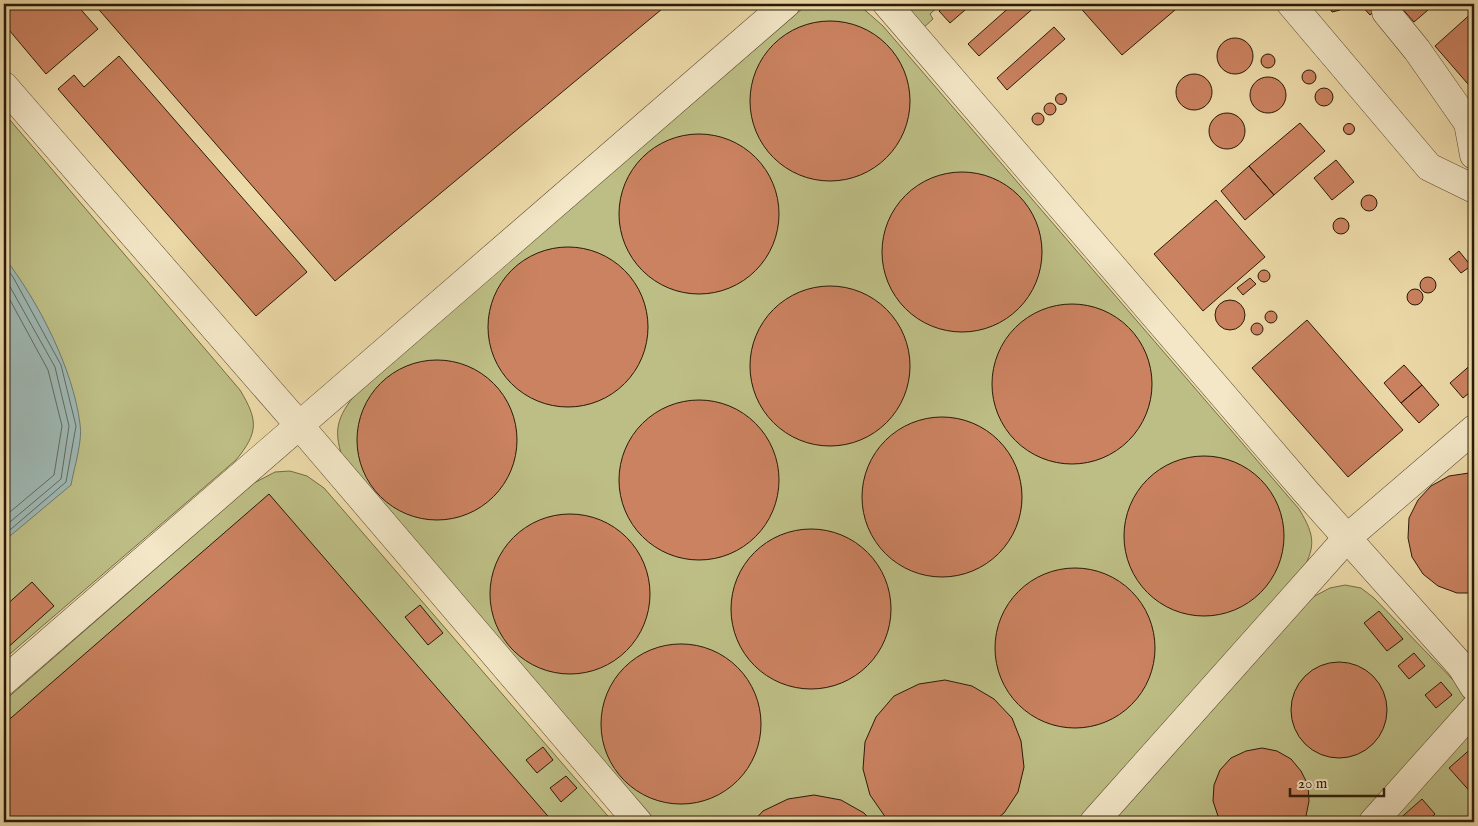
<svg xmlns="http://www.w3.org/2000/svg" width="1478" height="826" viewBox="0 0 1478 826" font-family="'IM FELL English',serif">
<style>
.green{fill:#bdbe85;stroke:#736c46}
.water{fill:#9eb8b4;stroke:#6f796f}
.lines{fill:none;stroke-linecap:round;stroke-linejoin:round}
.shore{stroke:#64695e;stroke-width:1}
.building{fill:#cb8260;stroke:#291a07}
.minor-casing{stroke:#5a4a30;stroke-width:29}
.minor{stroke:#f3e7c7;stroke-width:28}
</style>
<rect width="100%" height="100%" fill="#eddaa9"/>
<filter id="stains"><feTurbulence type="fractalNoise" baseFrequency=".004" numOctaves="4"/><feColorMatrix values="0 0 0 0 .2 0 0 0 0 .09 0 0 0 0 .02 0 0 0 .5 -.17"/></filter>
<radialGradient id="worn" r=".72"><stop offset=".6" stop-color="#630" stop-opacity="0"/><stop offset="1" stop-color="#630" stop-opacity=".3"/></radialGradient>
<!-- green -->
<path class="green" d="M813,4H858L883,26L1299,509C1316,537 1316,548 1299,576L1080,822H655L345,464C332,431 336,418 358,391L803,8Z
M900,4H941L930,14L933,19L922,29Z
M4,113L240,390C258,420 259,432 236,460L4,659Z
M290,471L307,476L324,488L613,822H4V701L254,483L275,472Z
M1345,585L1361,588L1374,598L1458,685L1467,701L1366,822H1113L1313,597L1330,588Z
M1474,733V822H1389L1462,741Z"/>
<!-- water -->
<path class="water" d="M4,257C38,301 73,368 80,424C83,440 74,468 71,485L4,541Z"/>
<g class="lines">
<!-- shore -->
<path class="shore" d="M4,265L13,277L61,365L76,426L66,482L4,535
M4,276L55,367L69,426L61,479L4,527
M4,289L48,370L62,426L54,475L4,517"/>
</g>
<!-- building -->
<path class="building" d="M4,4H76L98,29L46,74L4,24Z
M94,4H668L335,281Z
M947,4H972L950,23L939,11Z
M1013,4L1037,5L979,56L968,44Z
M1077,4H1182L1122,55Z
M1328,4H1342V6L1340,10L1332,12Z
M1360,4H1383L1370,15Z
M1398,4H1435L1414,22Z
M1474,11V91L1435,46Z
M750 101a80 80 0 1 1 160 0a80 80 0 1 1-160 0Z
M1054,27L1065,39L1007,90L997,78Z
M1217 56a18 18 0 1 1 36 0a18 18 0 1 1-36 0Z
M1261 61a7 7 0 1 1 14 0a7 7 0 1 1-14 0Z
M119,56L307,272L256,316L58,89L74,75L84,87Z
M1302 77a7 7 0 1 1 14 0a7 7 0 1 1-14 0Z
M1176 92a18 18 0 1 1 36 0a18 18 0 1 1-36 0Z
M1250 95a18 18 0 1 1 36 0a18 18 0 1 1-36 0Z
M1315 97a9 9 0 1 1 18 0a9 9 0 1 1-18 0Z
M1055.5 99a5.5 5.5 0 1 1 11 0a5.5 5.5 0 1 1-11 0Z
M1044 109a6 6 0 1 1 12 0a6 6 0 1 1-12 0Z
M1209 131a18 18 0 1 1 36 0a18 18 0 1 1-36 0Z
M1032 119a6 6 0 1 1 12 0a6 6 0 1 1-12 0Z
M1300,123L1325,151L1274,195L1249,166Z
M1343.5 129a5.5 5.5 0 1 1 11 0a5.5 5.5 0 1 1-11 0Z
M619 214a80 80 0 1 1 160 0a80 80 0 1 1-160 0Z
M1336,160L1354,182L1332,200L1314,178Z
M1249,166L1274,195L1245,220L1221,191Z
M882 252a80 80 0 1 1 160 0a80 80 0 1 1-160 0Z
M1361 203a8 8 0 1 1 16 0a8 8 0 1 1-16 0Z
M1216,200L1265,257L1203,311L1154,254Z
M1333 226a8 8 0 1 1 16 0a8 8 0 1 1-16 0Z
M488 327a80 80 0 1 1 160 0a80 80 0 1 1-160 0Z
M1459,251L1471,266L1461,273L1449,259Z
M1258 276a6 6 0 1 1 12 0a6 6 0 1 1-12 0Z
M1420 285a8 8 0 1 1 16 0a8 8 0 1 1-16 0Z
M1250,278L1256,284L1243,295L1237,288Z
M750 366a80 80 0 1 1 160 0a80 80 0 1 1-160 0Z
M1407 297a8 8 0 1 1 16 0a8 8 0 1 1-16 0Z
M1215 315a15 15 0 1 1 30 0a15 15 0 1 1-30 0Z
M992 384a80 80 0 1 1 160 0a80 80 0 1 1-160 0Z
M1265 317a6 6 0 1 1 12 0a6 6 0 1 1-12 0Z
M1307,320L1403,430L1348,477L1252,368Z
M1251 329a6 6 0 1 1 12 0a6 6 0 1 1-12 0Z
M357 440a80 80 0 1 1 160 0a80 80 0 1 1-160 0Z
M1474,362V389L1463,398L1450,383Z
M1404,365L1422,385L1401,403L1384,383Z
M1422,385L1439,405L1419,423L1401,403Z
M619 480a80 80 0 1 1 160 0a80 80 0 1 1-160 0Z
M862 497a80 80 0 1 1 160 0a80 80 0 1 1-160 0Z
M1124 536a80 80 0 1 1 160 0a80 80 0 1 1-160 0Z
M1469,473L1474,474V593H1457L1438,586L1423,574L1412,557L1408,538L1409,518L1418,500L1431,486L1449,476Z
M269,494L553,822H4V724Z
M490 594a80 80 0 1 1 160 0a80 80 0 1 1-160 0Z
M731 609a80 80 0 1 1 160 0a80 80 0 1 1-160 0Z
M995 648a80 80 0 1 1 160 0a80 80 0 1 1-160 0Z
M32,582L54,606L5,650L4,607Z
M420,605L443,633L428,645L405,617Z
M1379,611L1403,639L1387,651L1364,623Z
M601 724a80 80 0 1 1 160 0a80 80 0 1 1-160 0Z
M1414,653L1425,666L1409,679L1398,666Z
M1291 710a48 48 0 1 1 96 0a48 48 0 1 1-96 0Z
M945,680L972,686L994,699L1012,718L1021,741L1024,767L1018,792L1004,813L993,822H893L886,818L870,795L863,769L865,742L876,717L894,696L919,684Z
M1441,682L1452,695L1436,708L1425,695Z
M1474,746V796L1449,768Z
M543,747L553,760L537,773L526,760Z
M1262,748L1277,751L1291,759L1301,771L1308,785L1309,801L1306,816L1301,822H1220L1213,801L1214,785L1220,770L1231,758L1246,751Z
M566,776L577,788L561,802L550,788Z
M814,795L841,800L864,813L872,822H753L763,811L788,799Z
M1422,799L1435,814L1426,822H1396Z"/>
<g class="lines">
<defs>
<path id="minor" d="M887,4L1307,493L1461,666L1474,687
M1291,4L1429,167L1474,189
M1386,12L1417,50L1468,123L1474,155
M4,86L299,425L638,822
M4,681L786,4
M1094,822L1347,538L1474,429
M1373,822L1474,709"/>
</defs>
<!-- minor casing -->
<use href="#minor" class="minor-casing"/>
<!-- minor -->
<use href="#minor" class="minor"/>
</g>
<!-- margin -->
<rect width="1478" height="826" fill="none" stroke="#eddaa9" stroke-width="20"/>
<rect x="5" y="5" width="1468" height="816" fill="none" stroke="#291a07" stroke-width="2.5"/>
<rect x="10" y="10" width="1458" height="806" fill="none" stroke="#291a07"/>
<!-- scale -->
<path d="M1290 788v8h94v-8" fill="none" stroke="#291a07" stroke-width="2.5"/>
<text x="1298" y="788" font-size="15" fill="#291a07" stroke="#f3e7c7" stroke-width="4" paint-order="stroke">20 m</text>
<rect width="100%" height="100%" filter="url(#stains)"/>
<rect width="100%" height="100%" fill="url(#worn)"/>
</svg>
